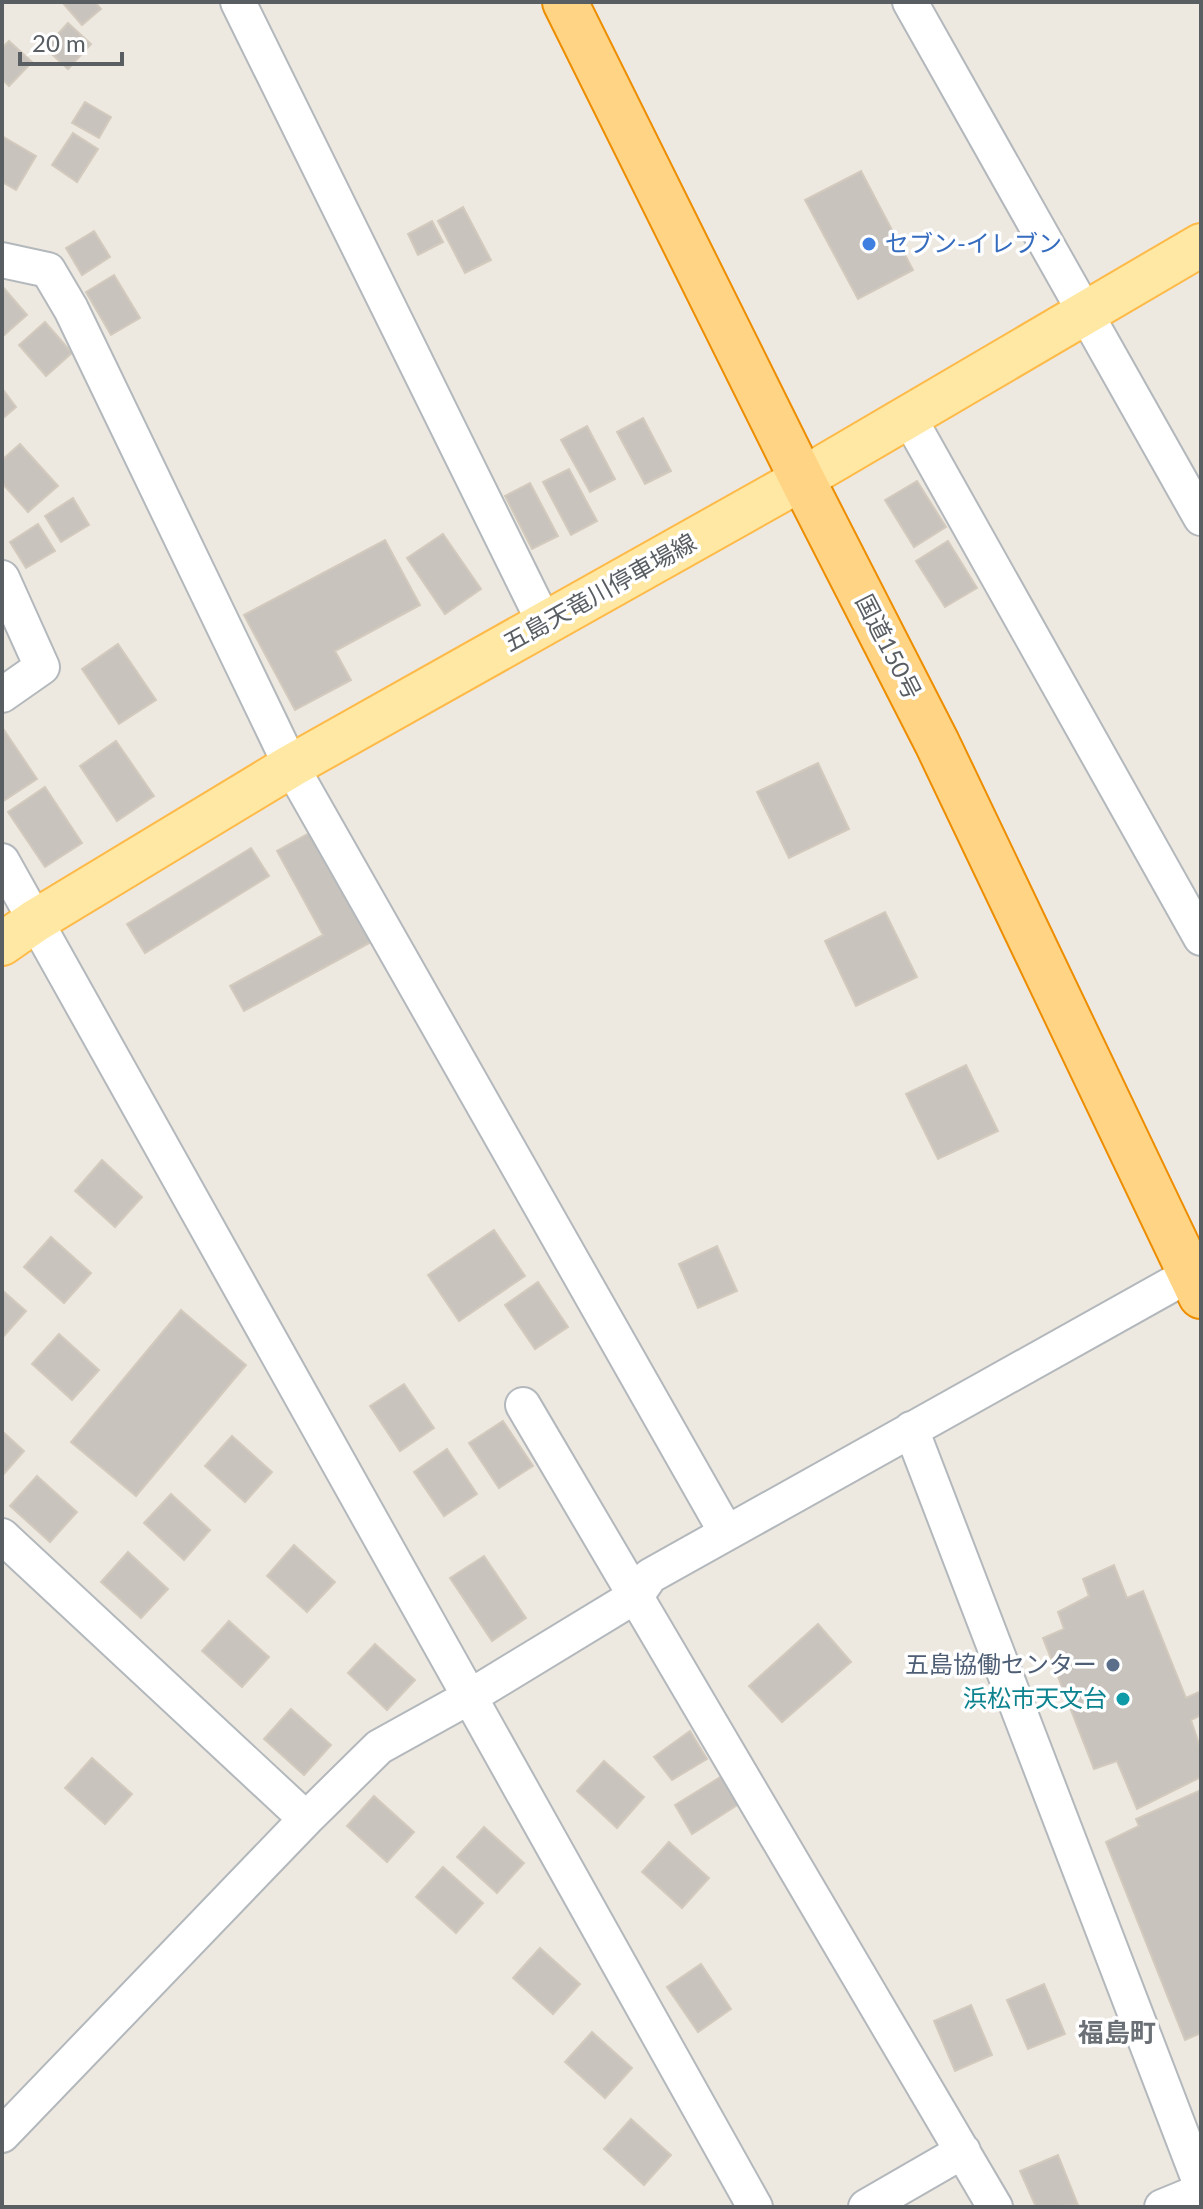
<svg xmlns="http://www.w3.org/2000/svg" width="1203" height="2209" viewBox="0 0 1203 2209" font-family="Lato,'Noto Sans JP',sans-serif">
<style>
.building{fill:#c9c3bd;stroke:#d3cabe;stroke-width:2}
.lines{fill:none;stroke-linecap:round;stroke-linejoin:round}
.minor-casing{stroke:#b3b8bc;stroke-width:38}
.major-casing{stroke:#feba49;stroke-width:46}
.highway-casing{stroke:#ed8d00;stroke-width:48}
.minor{stroke:#fff;stroke-width:34}
.major{stroke:#ffe8a3;stroke-width:42}
.highway{stroke:#ffd585;stroke-width:44}
.shop-dot{fill:#3f7fe0;stroke:#fff;stroke-width:3}
.service-dot{fill:#5c6f8a;stroke:#fff;stroke-width:3}
.culture-dot{fill:#0f9aa8;stroke:#fff;stroke-width:3}
.labels{text-anchor:middle;stroke-width:7;stroke-linejoin:round;paint-order:stroke}
.shop-label{font-size:24px;fill:#366cbe;stroke:#fff;text-anchor:start}
.street-label{font-size:24px;fill:#595e63;stroke:#fff}
.service-label{font-size:24px;fill:#4e5e75;stroke:#fff;text-anchor:end}
.culture-label{font-size:24px;fill:#0d838f;stroke:#fff;text-anchor:end}
.neighbourhood-label{font-size:26px;font-weight:bold;fill:#6a7075;stroke:#fff}
</style>
<rect width="100%" height="100%" fill="#eee9e0"/>
<!-- building -->
<path class="building" d="M62,2H95L101,9L82,25Z
M68,23L91,44L68,69L45,48Z
M9,41L32,62L9,86L2,79V48Z
M85,102L111,117L99,138L72,123Z
M73,133L98,149L77,182L52,165Z
M2,136L36,156L16,190L2,182Z
M861,171L913,270L858,299L805,200Z
M463,207L491,260L465,273L438,221Z
M432,221L443,242L418,255L408,234Z
M94,231L110,257L82,275L66,248Z
M114,275L140,318L111,335L86,292Z
M2,286L27,315L2,337Z
M45,322L72,353L46,376L19,345Z
M2,388L16,407L2,419Z
M643,418L671,471L645,484L617,432Z
M587,426L615,479L590,492L561,440Z
M20,444L58,486L28,512L2,483V460Z
M569,469L597,521L571,535L543,482Z
M917,481L946,527L914,547L885,500Z
M530,483L558,536L532,549L505,496Z
M73,498L89,525L61,542L45,516Z
M38,524L55,551L26,568L10,542Z
M443,534L481,589L445,614L407,558Z
M385,540L420,605L335,651L351,680L295,710L244,615Z
M948,541L977,588L945,607L916,561Z
M118,644L156,700L119,724L82,669Z
M2,727L37,779L2,802Z
M116,741L154,796L117,821L80,766Z
M818,763L849,829L789,858L757,792Z
M45,787L82,843L45,867L8,812Z
M311,832L371,942L244,1011L230,986L323,935L277,851Z
M251,848L269,876L145,953L127,924Z
M885,912L917,977L856,1006L825,941Z
M966,1065L998,1131L938,1159L906,1094Z
M102,1160L142,1197L115,1227L75,1191Z
M494,1230L525,1276L459,1321L428,1275Z
M51,1237L91,1273L64,1303L24,1267Z
M717,1246L737,1291L698,1308L679,1264Z
M538,1282L568,1327L535,1349L505,1305Z
M2,1290L26,1311L2,1338Z
M181,1310L246,1365L136,1496L71,1442Z
M59,1334L99,1370L72,1400L32,1364Z
M404,1384L434,1428L400,1451L370,1406Z
M503,1421L533,1466L499,1488L469,1443Z
M2,1431L24,1451L2,1476Z
M232,1436L272,1472L245,1502L205,1466Z
M447,1449L477,1494L444,1516L414,1472Z
M37,1476L77,1512L50,1542L10,1506Z
M171,1494L210,1530L184,1560L144,1523Z
M294,1545L335,1582L307,1612L267,1576Z
M128,1552L168,1589L141,1618L101,1582Z
M484,1556L526,1618L492,1641L450,1578Z
M1114,1565L1127,1598L1143,1591L1186,1698L1201,1691V1715L1191,1720L1201,1750V1777L1137,1809L1117,1761L1094,1769L1043,1638L1064,1629L1058,1612L1089,1596L1083,1579Z
M229,1621L269,1657L242,1687L202,1651Z
M818,1624L851,1662L782,1722L749,1686Z
M375,1644L415,1680L387,1710L348,1673Z
M291,1709L331,1745L304,1775L264,1739Z
M690,1731L707,1759L672,1780L654,1757Z
M92,1758L132,1794L105,1824L65,1788Z
M604,1761L644,1797L617,1828L577,1791Z
M722,1776L739,1804L692,1834L675,1805Z
M1201,1790V2033L1185,2040L1106,1842L1139,1826L1136,1819Z
M374,1796L414,1832L387,1862L347,1826Z
M484,1827L524,1863L497,1893L457,1857Z
M669,1842L709,1878L682,1908L642,1872Z
M443,1867L483,1903L456,1933L416,1897Z
M540,1948L580,1984L553,2014L513,1978Z
M701,1964L731,2009L698,2032L667,1987Z
M1044,1984L1065,2034L1028,2049L1007,2000Z
M971,2005L992,2055L955,2071L934,2021Z
M592,2032L632,2068L605,2098L565,2062Z
M631,2119L671,2155L644,2185L604,2149Z
M1058,2155L1078,2205L1036,2207L1020,2171Z"/>
<g class="lines">
<defs>
<path id="minor" d="M238,2L545,624
M910,2L1201,518
M2,260L48,270L71,309L291,766L726,1532
M908,416L1201,938
M2,578L42,667L2,695
M2,861L755,2207
M523,1405L995,2207
M911,1429L1201,2185
M2,1536L306,1819
M2,2135L306,1819L379,1747L471,1696L637,1595L650,1576L1201,1268
M866,2207L963,2151
M1162,2207L1201,2191"/>
<path id="major" d="M2,944L35,921L291,766L802,479L1201,245"/>
<path id="highway" d="M565,2L802,479L937,743L1201,1296"/>
</defs>
<!-- minor casing -->
<use href="#minor" class="minor-casing"/>
<!-- major casing -->
<use href="#major" class="major-casing"/>
<!-- highway casing -->
<use href="#highway" class="highway-casing"/>
<!-- minor -->
<use href="#minor" class="minor"/>
<!-- major -->
<use href="#major" class="major"/>
<!-- highway -->
<use href="#highway" class="highway"/>
</g>
<!-- markers -->
<circle class="shop-dot" cx="869" cy="244" r="8"/>
<circle class="service-dot" cx="1113" cy="1665" r="8"/>
<circle class="culture-dot" cx="1123" cy="1699" r="8"/>
<g class="labels">
<!-- shop labels -->
<g class="shop-label">
<text x="885" y="252">セブン-イレブン</text>
</g>
<!-- street labels -->
<g class="street-label">
<text transform="translate(600 593) rotate(-29)" y="8">五島天竜川停車場線</text>
<text transform="translate(888 647) rotate(63)" y="8">国道150号</text>
</g>
<!-- service labels -->
<g class="service-label">
<text x="1097" y="1673">五島協働センター</text>
</g>
<!-- culture labels -->
<g class="culture-label">
<text x="1107" y="1707">浜松市天文台</text>
</g>
<!-- neighbourhood labels -->
<g class="neighbourhood-label">
<text x="1117" y="2042">福島町</text>
</g>
</g>
<!-- border -->
<rect width="1203" height="2209" fill="none" stroke="#595e63" stroke-width="8"/>
<!-- scale -->
<path d="M20 52v12h102v-12" fill="none" stroke="#595e63" stroke-width="4"/>
<text x="32" y="52" font-size="24" fill="#595e63" stroke="#ffffff" stroke-width="6" paint-order="stroke">20 m</text>
</svg>
